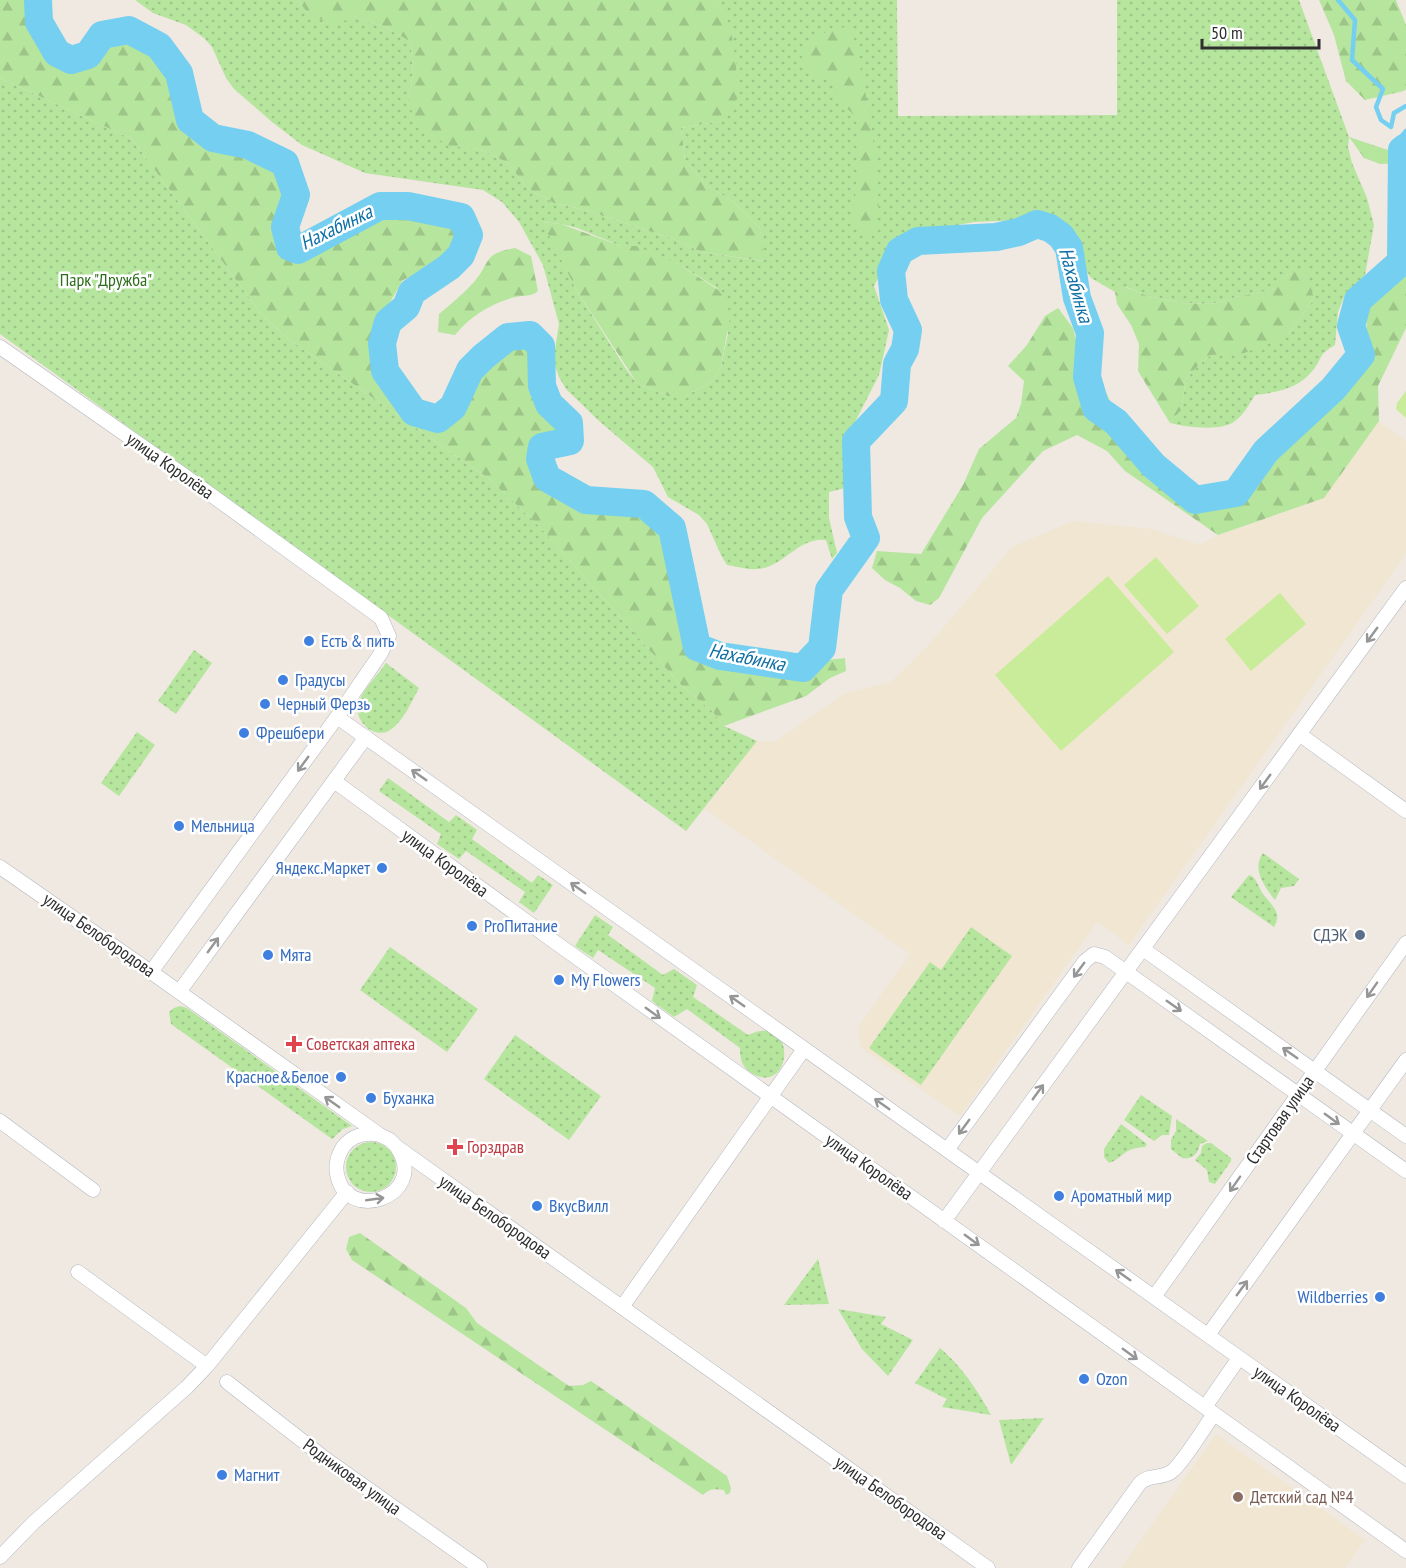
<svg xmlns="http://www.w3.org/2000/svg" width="1406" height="1568" viewBox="0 0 1406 1568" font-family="'PT Sans Narrow',sans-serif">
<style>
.education{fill:#f0e6d1}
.green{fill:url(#green-dots);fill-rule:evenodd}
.forest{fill:url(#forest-firs)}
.pitch{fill:#c9ec9a}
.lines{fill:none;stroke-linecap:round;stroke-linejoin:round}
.stream{stroke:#75cff0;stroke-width:4.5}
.river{stroke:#75cff0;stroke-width:28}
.street-casing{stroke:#b4b7c1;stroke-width:15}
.street{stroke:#fff;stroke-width:14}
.oneway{stroke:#969696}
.shop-dot{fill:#3f7fe0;stroke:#fff;stroke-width:2}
.service-dot{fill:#5c6f8a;stroke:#fff;stroke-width:2}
.health-dot{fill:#e0444e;stroke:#fff;stroke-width:2}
.education-dot{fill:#8d6e63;stroke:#fff;stroke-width:2}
.labels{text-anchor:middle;stroke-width:5;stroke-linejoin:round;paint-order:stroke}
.park-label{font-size:18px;fill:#2c6e1b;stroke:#fff}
.street-label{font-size:18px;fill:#2e2e2e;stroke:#fff}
.shop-label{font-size:18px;fill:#366cbe;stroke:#fff;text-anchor:start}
.service-label{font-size:18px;fill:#4e5e75;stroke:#fff;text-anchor:end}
.health-label{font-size:18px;fill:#be3a42;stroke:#fff;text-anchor:start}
.education-label{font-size:18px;fill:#785e54;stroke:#fff;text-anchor:start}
.water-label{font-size:20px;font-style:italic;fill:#0d6fa3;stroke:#fff}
</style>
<defs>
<pattern id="green-dots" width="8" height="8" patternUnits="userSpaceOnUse" patternTransform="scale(1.5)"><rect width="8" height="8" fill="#b6e59e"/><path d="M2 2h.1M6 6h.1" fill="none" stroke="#9dc588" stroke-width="1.8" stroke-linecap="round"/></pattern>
<pattern id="forest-firs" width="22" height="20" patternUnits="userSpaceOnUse" patternTransform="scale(1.5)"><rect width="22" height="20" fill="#b6e59e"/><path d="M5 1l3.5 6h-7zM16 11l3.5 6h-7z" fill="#9dc588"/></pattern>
</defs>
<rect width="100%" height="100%" fill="#efe9e1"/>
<!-- education -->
<path class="education" d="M1379,421L1406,441V554L1129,945L1097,922L960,1116L861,1048L858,1027L910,954L705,809L757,741L775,742L843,694L891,682L927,647L1012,547L1073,521L1152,529L1200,545L1218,535L1324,498Z
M1216,1434L1365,1540L1345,1568H1121Z"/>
<!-- green -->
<path class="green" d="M135,0H298L306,11L353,16L385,27L411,42L413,74L407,103L450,145L480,149L508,163L527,188L554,203L585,210L674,239L701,252L763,261L760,228L734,202L706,185L685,160L681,128L715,122L721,2L718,0H897L898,116L1117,115V0H1299L1349,137L1348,147L1352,163L1367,198L1374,225L1365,275L1344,297L1338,312L1335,345C1317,356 1324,355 1314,369C1299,389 1278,392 1255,395C1250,403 1243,416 1235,421C1221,432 1186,427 1170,423L1181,410L1186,379L1198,366L1211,355L1226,353L1288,334L1314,299L1288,274L1277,289L1241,296L1211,304L1182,303L1148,296L1126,287L1115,292L1091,278L1078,259L1072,237L1061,221L1044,215L1022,220L974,222L905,235L890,256L874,286L889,330L879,375L852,428L843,456L846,477L845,488L829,492V518L837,553L832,559L826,540C797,537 783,569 756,569C747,570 737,566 727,565L721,555L707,524L699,515L668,497L653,467L599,421L566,389L559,377L555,366L554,356L559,324L543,265L519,222L502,202L483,190L365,173L302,145L272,122L234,89L226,78L212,47L204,38L186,25L153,13ZM543,222L561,224L577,228L621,246L678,264L717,288L728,334L721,366L713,381L685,396H668L637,383L626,369L577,291Z
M0,78L132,139L262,315L287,338L488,478L537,524L679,683L713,712L724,726L757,741L686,831L0,334Z
M194,650L212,663L176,714L158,701Z
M386,663L419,688C411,702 404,721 390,730C374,741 351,718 359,701C364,688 378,675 386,663Z
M137,732L155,745L119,796L101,783Z
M388,778L449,822L456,815L477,830L472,839L532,883L538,875L553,885L534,913L519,902L525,892L466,851L459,859L437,844L441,834L379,791Z
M1263,853L1299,879L1294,886L1281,888L1275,900C1265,887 1251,869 1263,853Z
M1249,875C1257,877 1258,887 1263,894C1271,905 1283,912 1274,927L1231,897Z
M595,915L613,927L608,935L663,975L674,969L697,985L693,997L748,1035C798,1011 793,1095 753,1074C742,1068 740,1060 740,1048L687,1009L674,1017L652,1001L655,988L598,950L593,958L575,946Z
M971,927L1012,956L921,1085L869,1048L930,962L941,970Z
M390,947L478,1009L447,1052L360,990Z
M180,1006L187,1008L352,1126L343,1129L332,1139L171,1024L169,1012L174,1008Z
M515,1035L601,1096L569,1140L484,1079Z
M1141,1095L1172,1116L1169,1135H1162L1154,1141L1124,1120Z
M1176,1119L1208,1141L1200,1144C1198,1154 1192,1160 1182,1158L1171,1149V1140L1176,1131Z
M1121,1124L1147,1144L1145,1147C1122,1148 1124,1158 1109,1163L1104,1157V1149Z
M346 1167a25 25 0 1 1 50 0a25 25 0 1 1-50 0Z
M1207,1143H1211L1231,1158V1161L1215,1184L1209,1182L1207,1170L1195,1160L1201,1153L1202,1146Z
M818,1259L829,1304L784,1305Z
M838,1309L886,1317L881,1324L913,1340L888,1376L862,1349Z
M940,1348C962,1367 977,1389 991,1415L942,1407L947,1399L915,1383Z
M1044,1418L1011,1465L999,1420Z"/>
<!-- forest -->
<path class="forest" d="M0,0H31C33,6 32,12 32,19C33,40 45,53 61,66C73,65 81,63 92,58C98,55 102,46 109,43C118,39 135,41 144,45C176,61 173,111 197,134C205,142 217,148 229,151C235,152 241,150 247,151C257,152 271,161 278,169C288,184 284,226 284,246L298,256L332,246L381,213L399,212L418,215L434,221L453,222L461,238L450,253L420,273L403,280L385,311L380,328L392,388L440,424L457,417L465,402L477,367L504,343L521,338L535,350L537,367V403L553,414L562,431C542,443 536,448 535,472L547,486L580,503H597L633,513L650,522L670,552L678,588L692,625L693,643L706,656L723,661L800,656L828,660L845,658L846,671L830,678L806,696L724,726L713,712L679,683L537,524L488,478L287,338L262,315L132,139L0,78Z
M298,0H718L721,2C735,38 737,60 737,99L715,122L681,128L685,160L706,185L734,202L760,228L764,261L701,252L674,239L585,210L554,203L527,188L508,163L480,149L450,146L424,131L407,103L413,74L411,42L385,27L353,16L334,27L306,11Z
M1319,0H1396L1406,25V89L1404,91L1365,100L1346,81L1334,35Z
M851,26C860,59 893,215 871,237L864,234L851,218L855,198L860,135L854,115L839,101L831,81L811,76L802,56L812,39L830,30Z
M1349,137L1406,156V163L1380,164L1364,158Z
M542,222L561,224L621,246H636L678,264L717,289L727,301L730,318L721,366L713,381L685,396H668L637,383L577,291Z
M515,248L531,256L538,291C531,297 524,295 515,297C492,303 470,316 455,335L438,332L439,314C451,304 463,294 474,282C492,261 482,254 515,248Z
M1305,267L1314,299L1288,334L1274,342L1244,353L1211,355L1198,366L1186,379L1181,410L1170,423L1138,371L1139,344L1131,325L1117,304L1115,292L1125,287L1148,296L1182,303L1211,304L1241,296L1276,289L1288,274Z
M1406,275V328L1378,386L1379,421L1324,498L1218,535L1125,471L1107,451L1077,435L1043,451L982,518L939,598L930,605L916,601L900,588L885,580L872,568L877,551L921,554L963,485L979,449L1016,418L1021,404L1024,381L1008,366L1027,345L1045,316L1058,308L1073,328L1080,357L1077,382H1102C1115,419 1153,473 1189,491C1199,496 1210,497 1221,499L1237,488L1250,475L1266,465L1277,452L1281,435L1291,419L1318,396L1348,376L1361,364L1366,346L1367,307L1376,292L1389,281Z
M360,1233L466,1308L477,1323L569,1386L583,1385L591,1381L727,1476L731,1488L730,1493L726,1495L724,1490C715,1489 710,1488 703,1495L352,1260L346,1249L349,1237Z"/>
<!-- pitch -->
<path class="pitch" d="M1406,391V418L1396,409L1397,403Z
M1156,557L1199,606L1167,634L1124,585Z
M1108,576L1174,652L1061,751L995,675Z
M1280,593L1306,624L1251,671L1225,639Z"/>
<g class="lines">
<!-- stream -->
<path class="stream" d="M1338,0L1355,20L1352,60L1383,89L1376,107L1381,120L1391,127L1394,113L1406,106
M1406,131L1401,137L1406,142"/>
<!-- river -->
<path class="river" d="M38,0L39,22L57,53L71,60L88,55L102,35L129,30L159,46L179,73L190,120L213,138L248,145L285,163L296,195L285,227L290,247L298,250L380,206H408L461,217L469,235L461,255L449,267L412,292L406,307L388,322L382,343L385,371L414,412L438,419L453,407L470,370L483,357L508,337L530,335L541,346L542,386L549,404L569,423L570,441L542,447L540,459L547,478L586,500L644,504L672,528L697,647L720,656L803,668L822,648L829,590L866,538L858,517L856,441L894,401L897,364L905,349L908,330L894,300L891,271L900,251L918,241L996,237L1019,232L1037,224L1050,228L1061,236L1069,248L1077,298L1090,333L1087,377L1096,408L1116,422L1153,465L1195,500L1236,493L1266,451L1333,389L1361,355L1351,326L1358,300L1401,262L1402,150L1406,147"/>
<defs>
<path id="street" d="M0,347L185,476L381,618L389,636L381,653L337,717L151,972
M337,717L1406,1476
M1299,734L1406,811
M334,781L552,940L1406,1551
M0,867L151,972L380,1135L390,1140L397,1147L988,1568
M1143,949L1406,1136
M179,992L366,737
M0,1121L93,1190
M380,1135C366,1132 352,1135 343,1147C338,1155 335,1164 337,1174C346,1225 428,1196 398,1149
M947,1150L1085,961L1094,954L1105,957L1406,1171
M944,1221L1406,588
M78,1272L207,1366
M1154,1297L1406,943
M622,1307L804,1049
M1208,1335L1406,1060
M227,1382L327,1460L480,1568
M1205,1407L1239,1358
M0,1557L33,1523L187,1387L207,1366L347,1192
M1079,1568L1140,1483C1149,1474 1161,1479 1171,1472C1181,1466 1205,1426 1214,1414"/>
</defs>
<!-- street casing -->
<use href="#street" class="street-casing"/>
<!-- street -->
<use href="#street" class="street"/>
</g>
<!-- one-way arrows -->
<defs><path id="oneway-shaft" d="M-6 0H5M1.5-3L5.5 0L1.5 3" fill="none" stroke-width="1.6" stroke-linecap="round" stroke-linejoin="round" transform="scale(1.5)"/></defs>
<g class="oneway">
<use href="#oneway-shaft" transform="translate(1372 635) rotate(126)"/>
<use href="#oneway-shaft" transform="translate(303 764) rotate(126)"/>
<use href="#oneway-shaft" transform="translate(419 775) rotate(-145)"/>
<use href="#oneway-shaft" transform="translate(1265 782) rotate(126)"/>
<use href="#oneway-shaft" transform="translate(578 888) rotate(-145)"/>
<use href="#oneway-shaft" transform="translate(213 945) rotate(-54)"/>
<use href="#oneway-shaft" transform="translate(1079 970) rotate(126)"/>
<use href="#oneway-shaft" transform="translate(1372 990) rotate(125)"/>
<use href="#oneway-shaft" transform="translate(737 1001) rotate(-145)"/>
<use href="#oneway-shaft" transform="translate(1174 1006) rotate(35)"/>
<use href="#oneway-shaft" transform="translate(653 1013) rotate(36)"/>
<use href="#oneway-shaft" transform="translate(1290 1053) rotate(-145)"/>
<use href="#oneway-shaft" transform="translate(1038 1092) rotate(-54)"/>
<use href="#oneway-shaft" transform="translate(332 1102) rotate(-145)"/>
<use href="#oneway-shaft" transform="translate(882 1104) rotate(-145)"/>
<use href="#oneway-shaft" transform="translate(1332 1119) rotate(36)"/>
<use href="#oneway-shaft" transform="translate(964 1127) rotate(126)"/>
<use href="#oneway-shaft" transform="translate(1235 1184) rotate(125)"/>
<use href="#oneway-shaft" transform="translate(375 1199) rotate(-8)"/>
<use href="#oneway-shaft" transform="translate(972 1240) rotate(36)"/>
<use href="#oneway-shaft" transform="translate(1123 1275) rotate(-145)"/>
<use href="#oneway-shaft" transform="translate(1242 1288) rotate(-54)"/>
<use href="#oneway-shaft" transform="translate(1130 1354) rotate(36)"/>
</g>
<!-- markers -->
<g class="shop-dot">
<circle cx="309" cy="641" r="6"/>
<circle cx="283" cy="680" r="6"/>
<circle cx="265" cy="704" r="6"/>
<circle cx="244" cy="733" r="6"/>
<circle cx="179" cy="826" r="6"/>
<circle cx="382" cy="868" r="6"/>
<circle cx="472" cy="926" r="6"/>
<circle cx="268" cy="955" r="6"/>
<circle cx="559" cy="980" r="6"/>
<circle cx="341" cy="1077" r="6"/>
<circle cx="371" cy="1098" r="6"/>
<circle cx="1059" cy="1196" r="6"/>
<circle cx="537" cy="1206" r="6"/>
<circle cx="1380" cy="1297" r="6"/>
<circle cx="1084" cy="1379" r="6"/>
<circle cx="222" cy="1475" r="6"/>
</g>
<circle class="service-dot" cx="1360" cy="935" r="6"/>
<g class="health-dot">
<path d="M291 1035h6v6h6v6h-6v6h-6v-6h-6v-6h6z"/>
<path d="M452 1138h6v6h6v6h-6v6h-6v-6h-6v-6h6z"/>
</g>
<circle class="education-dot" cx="1238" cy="1497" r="6"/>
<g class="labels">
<!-- park labels -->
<g class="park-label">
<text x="106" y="286">Парк "Дружба"</text>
</g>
<!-- street labels -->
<g class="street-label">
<text transform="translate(170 466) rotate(35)" y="6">улица Королёва</text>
<text transform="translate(445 863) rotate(36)" y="6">улица Королёва</text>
<text transform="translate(99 935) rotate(35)" y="6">улица Белобородова</text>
<text transform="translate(1280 1120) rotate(-55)" y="6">Стартовая улица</text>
<text transform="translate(869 1167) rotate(35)" y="6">улица Королёва</text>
<text transform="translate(495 1217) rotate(35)" y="6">улица Белобородова</text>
<text transform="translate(1297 1399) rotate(35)" y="6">улица Королёва</text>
<text transform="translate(352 1477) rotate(36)" y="6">Родниковая улица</text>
<text transform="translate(891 1498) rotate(35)" y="6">улица Белобородова</text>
</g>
<!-- shop labels -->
<g class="shop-label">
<text x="321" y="647">Есть &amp; пить</text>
<text x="295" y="686">Градусы</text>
<text x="277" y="710">Черный Ферзь</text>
<text x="256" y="739">Фрешбери</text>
<text x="191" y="832">Мельница</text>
<text x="370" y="874" text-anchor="end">Яндекс.Маркет</text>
<text x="484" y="932">ProПитание</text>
<text x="280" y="961">Мята</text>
<text x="571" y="986">My Flowers</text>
<text x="329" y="1083" text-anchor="end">Красное&amp;Белое</text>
<text x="383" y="1104">Буханка</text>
<text x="1071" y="1202">Ароматный мир</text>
<text x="549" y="1212">ВкусВилл</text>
<text x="1368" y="1303" text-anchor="end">Wildberries</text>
<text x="1096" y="1385">Ozon</text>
<text x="234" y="1481">Магнит</text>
</g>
<!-- service labels -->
<g class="service-label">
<text x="1348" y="941">СДЭК</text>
</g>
<!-- health labels -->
<g class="health-label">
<text x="306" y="1050">Советская аптека</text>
<text x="467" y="1153">Горздрав</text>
</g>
<!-- education labels -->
<g class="education-label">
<text x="1250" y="1503">Детский сад №4</text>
</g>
<!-- water labels -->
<g class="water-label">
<text transform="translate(336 227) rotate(-26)" y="7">Нахабинка</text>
<text transform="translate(1076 285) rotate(74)" y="7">Нахабинка</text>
<text transform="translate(747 657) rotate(11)" y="7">Нахабинка</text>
</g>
</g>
<!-- scale -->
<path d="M1202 39v9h117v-9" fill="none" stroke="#2e2e2e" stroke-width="3"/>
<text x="1211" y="39" font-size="18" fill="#2e2e2e" stroke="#ffffff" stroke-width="4.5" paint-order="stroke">50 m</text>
</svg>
